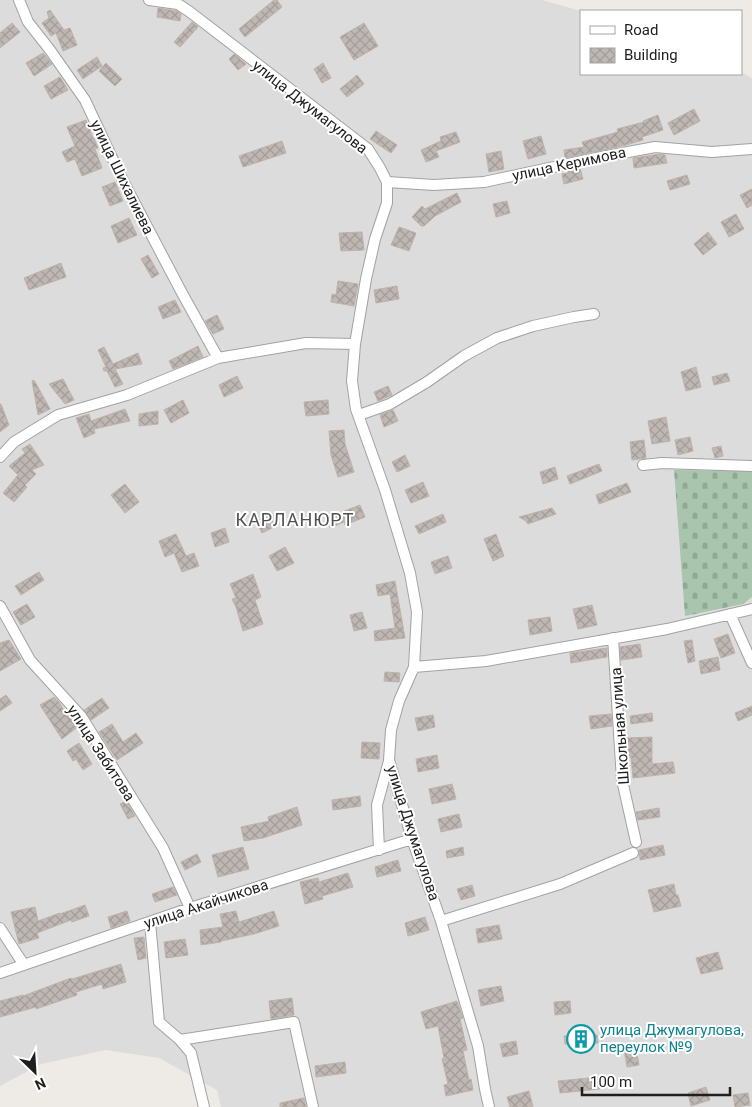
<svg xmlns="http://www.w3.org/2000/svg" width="752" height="1107" viewBox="0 0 752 1107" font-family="Roboto,sans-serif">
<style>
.residential{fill:#dcdcdc}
.cemetery{fill:url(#cemetery-stones)}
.building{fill:url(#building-cross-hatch);stroke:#bfb2a9}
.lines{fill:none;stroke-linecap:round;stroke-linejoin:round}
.minor-casing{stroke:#a2a2a2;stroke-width:12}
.minor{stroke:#fff;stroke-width:10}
.labels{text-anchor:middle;stroke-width:4;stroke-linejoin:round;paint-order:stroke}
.street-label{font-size:15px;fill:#1e1e1e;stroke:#fff}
.culture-label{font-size:15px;fill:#0d838f;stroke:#fff;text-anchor:start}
.quarter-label{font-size:18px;letter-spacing:1px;fill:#515151;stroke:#fff}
</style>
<defs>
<pattern id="cemetery-stones" width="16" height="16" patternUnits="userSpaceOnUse" patternTransform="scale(1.25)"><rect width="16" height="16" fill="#a9c5ad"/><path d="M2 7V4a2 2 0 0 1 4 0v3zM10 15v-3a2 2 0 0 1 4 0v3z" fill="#91a994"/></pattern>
<pattern id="building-cross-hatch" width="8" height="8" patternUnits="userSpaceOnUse" patternTransform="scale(1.25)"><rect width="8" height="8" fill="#beb7b3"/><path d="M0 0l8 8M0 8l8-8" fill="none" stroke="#a39d9a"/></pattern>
</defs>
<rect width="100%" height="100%" fill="#eeebe6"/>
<!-- residential -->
<path class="residential" d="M0,0H542L581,11V74H741V72L752,78V1107H221L217,1090L159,1058L106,1050L41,1064L0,1086Z"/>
<!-- cemetery -->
<path class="cemetery" d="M674,470L752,471V597L743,604L685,616Z"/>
<!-- building -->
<path class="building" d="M274,0H277L282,7L245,37L239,29Z
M158,8L177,11L181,14L180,21L157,17Z
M50,10L64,30L70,28L77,45L63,51L56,33L51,36L42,23L49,18L47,12Z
M192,22L198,27L180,47L174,42Z
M12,23L20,32L0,48V33Z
M364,23L378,46L354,60L340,37Z
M43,53L52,64L34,76L26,63Z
M234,54L246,64L238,70L229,59Z
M97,57L102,66L83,79L77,70Z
M106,63L122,79L115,86L99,71Z
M323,63L331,78L322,83L314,69Z
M357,75L364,84L347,97L340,89Z
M60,77L68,90L51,99L44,86Z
M694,109L700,121L674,135L668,123Z
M658,115L663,130L642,137L643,140L622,146L565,158L564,150L584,147L582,142L618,132L617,129L644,122L643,121Z
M86,120L93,138H94L98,148L95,149L102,168L82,176L75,159L67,162L62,152L75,146L67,127Z
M376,131L397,145L391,153L370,139Z
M456,132L460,142L436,151L439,157L426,162L421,150L441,141L440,137Z
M541,136L546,154L528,159L523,141Z
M282,141L286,153L243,167L239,156Z
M501,151L504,169L489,172L486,154Z
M660,154L665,155L667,163L634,168L633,158Z
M580,168L583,179L564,184L562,174L568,173V171Z
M687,175L690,184L670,190L667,181Z
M115,182L123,201L110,206L102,187Z
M752,189V205L747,208L740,195Z
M457,193L461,202L435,216L424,226H421L412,217L422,206L425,209Z
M507,201L510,213L496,217L493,204Z
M736,214L744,229L729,237L721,222Z
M129,218L137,235L118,243L111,226Z
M399,227L416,233L409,251L391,245Z
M362,232L364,250L341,251L339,233Z
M708,232L717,244L703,255L694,244Z
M148,255L159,274L152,278L141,259Z
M61,263L66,277L29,290L24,278Z
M338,281L358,284L354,306L331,302L332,294L336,295Z
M397,286L399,299L376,303L374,290Z
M175,300L181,312L163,319L158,307Z
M217,315L224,329L213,334L205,321Z
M198,346L203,357L173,369L169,361Z
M104,347L113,364L138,353L142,364L115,369L123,384L115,387L107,371H104L103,368L106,367L98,350Z
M696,367L701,387L686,391L681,372Z
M727,373L730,381L714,385L712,377Z
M237,376L243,388L224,397L219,385Z
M63,379L74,400L65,404L49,384Z
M34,380L50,409L38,415L32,381Z
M388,386L392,395L378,401L374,392Z
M183,400L189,413L171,423L164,410Z
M328,400L329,414L306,416L304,402Z
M0,404H1L9,425L0,432Z
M125,409L130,421L94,429L95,433L84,438L76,418L89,414L91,421Z
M393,410L398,421L384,427L380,415Z
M158,411V424L139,426V414Z
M666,417L670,441L652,444L648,421Z
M344,430L345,444L354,472L338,477L331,455L329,431Z
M690,437L693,451L678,455L675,440Z
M644,440L646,458L632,460L630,442Z
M30,444L44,465L32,470L36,474L25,485L27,487L14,502L3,493L18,475L9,466L25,453L22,449Z
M721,446L723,456L715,458L712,448Z
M405,455L410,466L397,472L392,462Z
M599,464L602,471L570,484L567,476Z
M555,467L558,479L543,484L540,472Z
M423,482L429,496L411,503L405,490Z
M627,483L631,492L599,504L596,495Z
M125,484L139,502L125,513L111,495Z
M360,505L365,517L345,525L344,522L330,528L326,518Z
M552,508L556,514L528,524L526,521L519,517Z
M272,513L278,525L262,533L256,521Z
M443,514L446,522L419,534L415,526Z
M225,528L229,542L215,547L211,533Z
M176,534L186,556L194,553L199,566L182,572L174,553L165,557L159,541Z
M496,534L504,556L493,561L484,539Z
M285,547L294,563L277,571L269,556Z
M448,556L452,568L435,574L431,562Z
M39,572L44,580L21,595L15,586Z
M253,574L261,597L255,600L263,624L243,631L236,607L232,599L236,598L230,584Z
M395,581L405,638L375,641L374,631L395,628L390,594L378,596L376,585Z
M27,604L35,617L21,625L13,612Z
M592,605L597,625L578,629L573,609Z
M362,612L367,628L354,631L350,615Z
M550,617L552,631L530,635L528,620Z
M728,634L735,653L721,658L714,639Z
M9,640L21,659L0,671V643Z
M692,640L695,661L688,663L684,641Z
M640,644L642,657L621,660L620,647Z
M607,648V657L571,663L570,653Z
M718,657L720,670L701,674L699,661Z
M385,672L400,673L399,682L384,681Z
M6,695L12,703L0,711V699Z
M54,697L59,702L67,716L70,715L79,726L62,739L40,705Z
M102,698L109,708L91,720L84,710Z
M752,706V715L738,721L735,713Z
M652,713L653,721L631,724L630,716Z
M611,714L612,726L591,729L589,716Z
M433,715L435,727L418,731L415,718Z
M112,724L123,742L136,733L143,743L117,760L99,732Z
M652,737V764L673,762L675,773L633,778L631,757L627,758L626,738Z
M362,742L380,743L379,759L361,758Z
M79,743L92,764L83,770L76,759L73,761L67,751Z
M437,755L439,768L418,772L416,759Z
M452,784L456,799L432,804L429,789Z
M360,796L361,806L333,810L332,800Z
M126,801L135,816L128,819L120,804Z
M297,807L302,825L263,838L244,841L241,827L269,821L268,817Z
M659,808L660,817L638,820L636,812Z
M459,814L462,827L441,832L438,819Z
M663,845L665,855L640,860L639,850Z
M243,847L249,869L218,877L212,855Z
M463,847L464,855L447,858L446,851Z
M197,854L201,862L185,870L181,862Z
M398,860L401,871L377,877L375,867Z
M348,873L353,887L322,896L323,899L305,904L300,882L318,878L319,882Z
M674,884L676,895H678L681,906L654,912L648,890Z
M472,885L475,896L461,900L457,889Z
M173,887L177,895L155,902L152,894Z
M85,905L89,916L72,922L71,920L37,933L39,938L19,944L11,912L35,907L38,921L60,913V914Z
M127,911L130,921L111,928L108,917Z
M236,911L239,922L274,911L279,926L254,934L221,941V942L201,945L200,930L223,927L220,914Z
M425,917L429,930L408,936L405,923Z
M499,925L502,939L478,943L476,929Z
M144,937L146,958L138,960L134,938Z
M185,939L188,955L166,958L164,942Z
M718,952L723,969L701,974L696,958Z
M121,964L126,982L103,989L102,984L76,992L77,995L36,1009V1007L0,1017V1001L23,995V996L71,978L72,979Z
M501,986L504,1001L481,1006L478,990Z
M292,998L294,1015L271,1019L269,1001Z
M457,1001L463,1018L460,1019L467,1050L463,1051L469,1080L471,1079L473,1090L446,1096L444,1085L448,1084L442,1059L444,1058L438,1026L426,1029L421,1012Z
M570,1001L571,1013L555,1015L554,1002Z
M597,1035L598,1043L565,1044L564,1036Z
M516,1041L518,1054L503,1057L500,1044Z
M636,1047L639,1065L627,1067L624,1049Z
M345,1062L346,1073L316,1077L315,1066Z
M599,1077L600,1089L560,1093L558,1081Z
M706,1087L710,1100L691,1106L688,1093Z
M529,1091L533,1107H510L507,1097Z
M748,1093L750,1105L735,1107L733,1095Z
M304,1098L306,1107H280V1103Z"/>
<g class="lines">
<defs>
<path id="minor" d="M19,0L28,22L50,50L85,100L121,177L182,293L218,358
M149,0L178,4L190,12L368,149L380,168L387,182V203L375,239L366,279L355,344L352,381L356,409L385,490L410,573L417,612L414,667L399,701L391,730L389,760L412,839L441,921L478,1046L485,1089L489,1107
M387,182L434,185L484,182L596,158L655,147L712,152L752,149
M359,415L390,404L427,382L464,356L497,338L533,326L574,317L594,314
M0,457L14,442L58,415L127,395L218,358L306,343L355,344
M643,465L662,463L752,466
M0,606L30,660L81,716L163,848L190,908
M730,614L752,663
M613,638L622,780L636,842
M414,667L486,661L667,629L752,609
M379,850L377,805L389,761
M441,921L560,884L633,853
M150,922L159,1022L180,1040L191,1053L204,1107
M0,928L24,965
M0,973L190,908L412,839
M180,1040L294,1022L313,1107"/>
</defs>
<!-- minor casing -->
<use href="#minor" class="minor-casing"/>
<!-- minor -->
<use href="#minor" class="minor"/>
</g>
<!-- icons -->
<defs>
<symbol id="building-ring" viewBox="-11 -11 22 22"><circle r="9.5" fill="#fff" stroke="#0f9aa8" stroke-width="1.5"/><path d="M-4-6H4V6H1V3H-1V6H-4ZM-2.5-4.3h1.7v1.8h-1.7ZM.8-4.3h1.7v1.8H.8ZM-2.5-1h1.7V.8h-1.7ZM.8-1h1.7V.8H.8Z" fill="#0f9aa8"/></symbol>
</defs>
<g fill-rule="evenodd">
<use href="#building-ring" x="565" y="1023" width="32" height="32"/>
</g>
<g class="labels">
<!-- street labels -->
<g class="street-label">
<text transform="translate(310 107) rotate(38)" y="5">улица Джумагулова</text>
<text transform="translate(569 164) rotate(-12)" y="5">улица Керимова</text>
<text transform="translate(122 177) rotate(64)" y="5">улица Шихалиева</text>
<text transform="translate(620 726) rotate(-94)" y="5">Школьная улица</text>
<text transform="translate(101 753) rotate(57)" y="5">улица Забитова</text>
<text transform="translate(413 833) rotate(72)" y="5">улица Джумагулова</text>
<text transform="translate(206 904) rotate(-18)" y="5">улица Акайчикова</text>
</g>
<!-- culture labels -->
<g class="culture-label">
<text x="600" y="1035">улица Джумагулова,<tspan x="600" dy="17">переулок №9</tspan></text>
</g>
<!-- quarter labels -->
<g class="quarter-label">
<text x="295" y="526">КАРЛАНЮРТ</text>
</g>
</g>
<!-- legend -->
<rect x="580" y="10" width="162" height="65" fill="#ffffff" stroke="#a5a5a5"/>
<rect x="590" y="26" width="25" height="8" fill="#ffffff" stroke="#a5a5a5"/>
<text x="624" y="35" font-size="15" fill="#1e1e1e">Road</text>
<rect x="590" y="48" width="25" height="15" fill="url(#building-cross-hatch)" stroke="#a5a5a5"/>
<text x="624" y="60" font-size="15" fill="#1e1e1e">Building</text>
<!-- north arrow -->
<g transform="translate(35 1072) rotate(155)" stroke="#ffffff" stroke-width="4" paint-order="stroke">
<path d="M0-4L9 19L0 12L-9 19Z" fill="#1e1e1e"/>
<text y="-8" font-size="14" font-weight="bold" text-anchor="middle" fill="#1e1e1e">N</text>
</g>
<!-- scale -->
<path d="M582 1087v8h148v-8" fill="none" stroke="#1e1e1e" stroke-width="2.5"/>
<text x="590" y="1087" font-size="15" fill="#1e1e1e" stroke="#ffffff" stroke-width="4" paint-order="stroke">100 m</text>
</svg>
